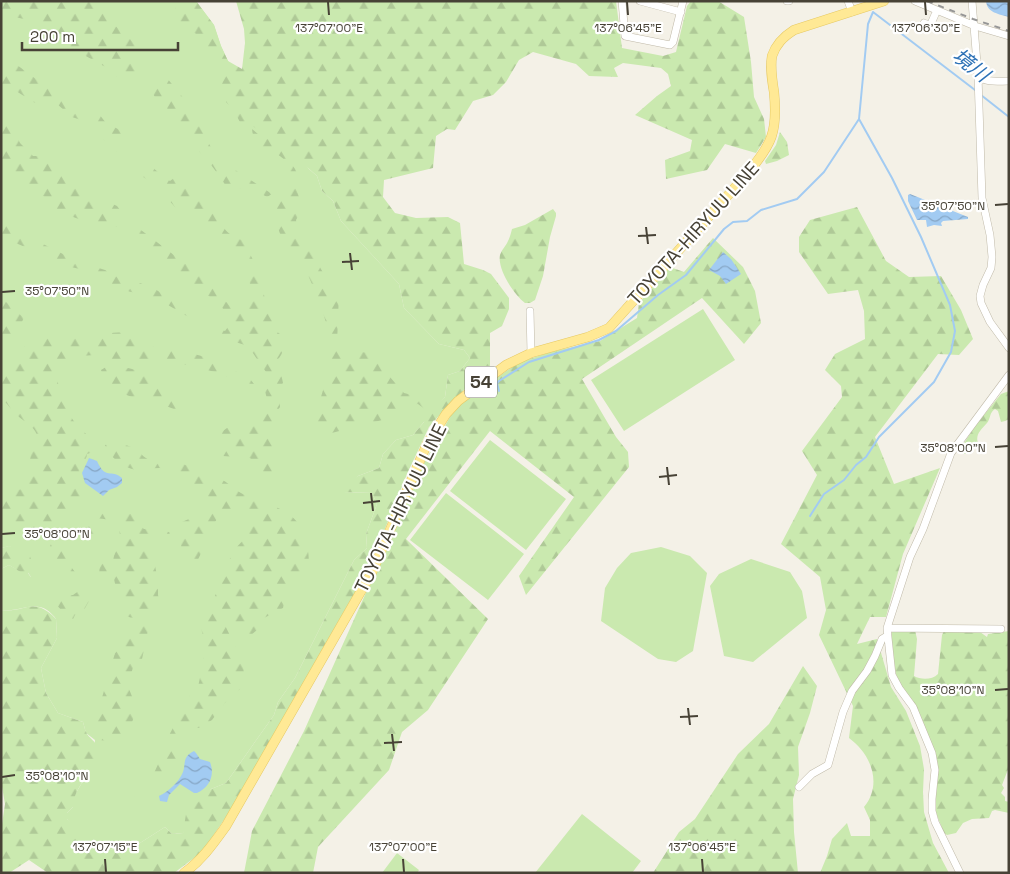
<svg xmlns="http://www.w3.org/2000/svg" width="1010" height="874" viewBox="0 0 1010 874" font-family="'Space Grotesk','Noto Sans JP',sans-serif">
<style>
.grass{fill:#cae9af}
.forest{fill:url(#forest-firs)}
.water{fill:url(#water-waves)}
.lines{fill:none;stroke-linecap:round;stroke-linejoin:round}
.stream{stroke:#a2cbf2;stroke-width:2}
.minor-casing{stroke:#c0baa9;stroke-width:8}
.major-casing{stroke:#e6c963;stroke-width:10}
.minor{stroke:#fff;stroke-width:7}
.major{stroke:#ffe995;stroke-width:9}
.rail{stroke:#969696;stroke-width:2;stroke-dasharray:6 6;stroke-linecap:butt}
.ticks{fill:none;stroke:#474236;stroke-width:2}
.labels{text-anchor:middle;stroke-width:4.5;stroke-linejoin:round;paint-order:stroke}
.shield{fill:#fff;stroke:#7e7b72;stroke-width:1}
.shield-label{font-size:18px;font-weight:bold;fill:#474236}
.street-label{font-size:19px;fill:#474236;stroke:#fff}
.water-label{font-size:20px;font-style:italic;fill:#2c71b6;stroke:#fff}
.ticks-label{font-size:12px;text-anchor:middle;fill:#474236;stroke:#fff;stroke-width:4.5;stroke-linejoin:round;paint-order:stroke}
</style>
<defs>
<pattern id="forest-firs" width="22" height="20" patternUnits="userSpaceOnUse" patternTransform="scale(1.25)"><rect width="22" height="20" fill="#cae9af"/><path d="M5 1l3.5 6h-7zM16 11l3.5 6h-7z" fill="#afc997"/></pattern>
<pattern id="water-waves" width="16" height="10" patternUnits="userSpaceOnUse" patternTransform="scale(1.25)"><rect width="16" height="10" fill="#a2cbf2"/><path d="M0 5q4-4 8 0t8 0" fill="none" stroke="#86a6c5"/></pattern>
</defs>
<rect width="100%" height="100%" fill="#f4f1e7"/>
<!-- grass -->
<path class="grass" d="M1,1H196L214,25L221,46L228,61L309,169L317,176L322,191L333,201L341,221L399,284L404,308L439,344L464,350L470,358L460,371L448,375L445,397L413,435L396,440L383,454L379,468L358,476L344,492L372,493L377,504L366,534L367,548L354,560L295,678L278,702L274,715L226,783L211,789L183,833L172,834L165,827L129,850L82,848L70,823L67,819V813L73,807V798L93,764L95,740L86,733L83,722L58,713L46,693L41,668L57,638L56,619C54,616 50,612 47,610C33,601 16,613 1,610V569L9,565L31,577L10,546L1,548Z
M703,309L735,360L624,431L591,380Z
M490,440L566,499L526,550L450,491Z
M446,493L524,554L488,600L410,540Z
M661,547L690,556L707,573L693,651L676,662L658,659L601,621L605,588L617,568L631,553Z
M751,559L790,572L802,591L807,618L753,662L724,656L710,586L719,574Z
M582,814L641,861L632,873H535Z
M397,853L419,870L417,873H382Z"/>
<!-- forest -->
<path class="forest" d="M1,1H100C107,27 126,29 136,47C140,54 137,70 139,79L132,81L116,76L109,69L59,41L46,24L6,15L1,23Z
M175,1H196L214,25L221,46L228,61L242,69L245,43L244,29L236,1H616L622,48L663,56L676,52L687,6L691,1H718L744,17L751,62L754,97L764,119L766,137L756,153L725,144L707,170L666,179L665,160L690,151L692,140L635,115L657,96L671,86L668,74L661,68L623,63L614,68L618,77L589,76L576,64L533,52L519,60L506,82L493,95L473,101L455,130L447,129L436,136L433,168L384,180L383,197L395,213L416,218L448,217L460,223L464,264L483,270L491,274L509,298V309L502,326L490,333V367L478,377L451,402L429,427L407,474L370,566L230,811L202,852L174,873H48L29,860L9,873H1V831L5,804L1,781V610C24,614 33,595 56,619L57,638L41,668L46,693L58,713L83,722C84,725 85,731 87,734C91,740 99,743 98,753C95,773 73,786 73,807L67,813V819L82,833V848L129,850L165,827L172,834L183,833L186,814L211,789L226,783L274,715L278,702L295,678L354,560L367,548L366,534L377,504L372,493L344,492L339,489L358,476L379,468L383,454L396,440L413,435L424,422L426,410L418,404L411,405L390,418L316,437C316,431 315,424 316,418C319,396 331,374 332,351C332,333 313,282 303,266C294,251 280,241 277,224C276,215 276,206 280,198C284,190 291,183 290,174C289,146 254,157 252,129L263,138L271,140L281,148L295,169L298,176C289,191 309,198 296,220L297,226L331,287L339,293L337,344C347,352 355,353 368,352L404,393L440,402L445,397L448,375L460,371L470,358L464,350L439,344L404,308L399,284L341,221L333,201L322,191L317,176L287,149L280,140L272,136H266L250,124H241L233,109L226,102L222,84L224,75L220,67L199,36L177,21Z
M17,65L36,79L61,91L74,105L83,112L99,114L106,123L122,131L126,141L121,150L113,152L98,132L81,120L72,117L57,104L35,103L16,91H3L1,89V69Z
M162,72L185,100L213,151L226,164L272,194L267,197L254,190L227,188C215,166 197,151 183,132C178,126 175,118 171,112C157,98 150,99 151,77Z
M1,125H11L20,143L33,156H50L69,178L89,193L117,206L124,215L123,225L105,229L60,212L46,198L22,182L1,162Z
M780,132L787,142L789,155L777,161L766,164L765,161L776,145Z
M141,160C153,165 159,175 170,181L174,178L184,183L189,194L201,199L208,208L216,210C221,228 228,236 245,241L246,246L254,262L261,268L264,283V295L273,323L272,330C275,332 278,332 280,334C287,340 284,353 278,359L283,383L278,389L280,407L272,419L276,451L272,459L273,477L270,479L250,458L223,456L217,443V435L227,428L250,424L252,416L266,407L267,399L265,391L268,383L266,372L248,346L226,339L156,298L119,289L96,273L67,266L47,256L1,237V220L19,228L41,243L77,261L105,270L132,285L140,283L155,289L202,320L225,331L231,323C223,298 196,291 178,275C169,266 162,254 152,247C145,241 138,240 134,232L137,227L195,271L211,285L229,305L243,303L252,295L248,274L241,262L233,251L215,238L209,228L200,219L175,207L157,187L135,171L134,164Z
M857,207L886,261L909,277L941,276L961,310L973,339L959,355L938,354L875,437L894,484L940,468L903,554L886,617H870L857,644L877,639L891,687L906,711L920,746L924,769L923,792L924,812L933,843L949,873H820L827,856L832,839L847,823L851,836H870V820L864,807C883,784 871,754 849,738L853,706L819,635L826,610L820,577L781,544L817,475L802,451L842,397L841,386L825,370L835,354L865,339L864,311L858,290L828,294L799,252V237L810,220Z
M553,209L556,213V216L550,237L543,276L535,300L530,303H525C514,295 497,269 500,255C502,249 506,246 508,241C510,237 511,233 512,229L525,225Z
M713,238L743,267L755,291L761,323L744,344L702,298L582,379L616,437L628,452L629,467L526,595L519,576L574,497L490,431L406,539L488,619L428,710L402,732L389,770L318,847L313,873H244L252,831L304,731L425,461L454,410L476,392L518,363L550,352L600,341L637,318L639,303L670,267L684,272Z
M1,288L6,302L24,318C19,326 19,335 14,343L1,341Z
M127,332L163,352L176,349L216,360L234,371L247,375L254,384L247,385L219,373L179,363H162L145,360L102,359L94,355L81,356L62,361C51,378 63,404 73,420C82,433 92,433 93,452L87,454C87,460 81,463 80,468C76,482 90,491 99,498C82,504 62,501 61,523L47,530L34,529L16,523L1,522V491L25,489C31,471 28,451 37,435C33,424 23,422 16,414C10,409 8,403 1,399V384L4,372L28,342L34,338L51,333L75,338L100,337L109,333Z
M106,367L120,371L128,368L144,372L151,383L161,388L163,395L176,403L179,411L148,399H137L124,394L104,380L101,370Z
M1009,391V419L1005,421L1001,422L998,411L995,409C989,413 991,418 987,423C981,430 975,434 978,444L965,454L963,453L961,448L975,426L1001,394Z
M113,443C120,444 129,445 135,449C141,452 143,458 150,460C155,460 160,459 165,460C184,463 202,470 219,478C228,482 235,491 245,495C262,502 286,507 298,523C307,534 309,552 309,566L301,575L289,580L283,608L264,618L257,630L250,636H237L215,596L233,551L249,534L244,515L235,510L222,512L215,522L214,534L205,545L192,572L182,551L177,524L208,511C210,494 209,492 194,484C183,478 183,473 168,469C157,466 147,470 137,470C125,469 108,456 105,445Z
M104,509C113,513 125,509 134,516C138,519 139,526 144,529L162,528L170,533L166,538H154L151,543L158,582V595L162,610C152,615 137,621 126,616C120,600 111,579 113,561C116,544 123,543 118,522C110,518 101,520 93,517L94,510Z
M73,525H100L109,527L101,539H94L81,535C60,544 63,557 75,572V576C69,574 61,572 56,568C38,553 57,530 73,525Z
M9,546L27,549L33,564L28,573L32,579L9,565L1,569V548Z
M109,552L111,584L106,587L101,584C98,574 99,565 103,554Z
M80,590L88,597L89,601L84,610L77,611L73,619C64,613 56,607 53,597L73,595Z
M217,609L243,662L245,685L228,699L212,720L199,728H187L178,732C176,743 180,753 177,764C173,779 158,780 148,790C142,795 138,804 134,810L131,800L149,784L160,760L165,743L175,724L189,706L190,694L197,692C202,667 207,653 201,627L205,621L207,612Z
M153,620L148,631L142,659L134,665L127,685C140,711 137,724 114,742L100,740L94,725L115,653L124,644L131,624L136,622Z
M915,630L917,639L914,676C921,680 932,680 938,674L942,635L944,631L980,632L987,637L988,634L1009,631V767L1002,785L1004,788L1001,793L1005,797V801L1009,802V813L995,810L992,811L989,818L972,819L963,823L956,833L947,835L944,833L936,813L935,800L938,767L934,750L897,678C894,664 889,645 892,631Z
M803,666L817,686L810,713L798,747L799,775L793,799L794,832L798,873H653L679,832L695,819L738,754L769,724Z"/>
<!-- water -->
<path class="water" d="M986,1H1009V17C999,14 987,13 986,1Z
M910,194L968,217V219L943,221L941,223L942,226L934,225L927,227L926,220H917L908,201V195Z
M723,252L731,259L741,274L726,284L720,276L709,270Z
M89,458L97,461C106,481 111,468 122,478V483L117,487L109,490L103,496L85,483L82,473Z
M194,751L196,753L200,759L210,762C215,775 210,787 197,793H194L180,784L169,795L167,802L160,801L159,796C168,792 179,782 183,772C186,763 182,757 194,751Z"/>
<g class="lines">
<!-- stream -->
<path class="stream" d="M981,95L1009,117
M499,391L497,383L499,381L529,362L599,340L616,331L658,295L686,275L724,229L733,222L747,221L761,210L797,199L824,172L859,119L868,24L873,12L975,90
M810,516L824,494L844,480L856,465L866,457L879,437L934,382L951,352L955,331L950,305L921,237L892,178L859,119"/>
<defs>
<path id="minor" d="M622,1L625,36L670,45L673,42L683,1
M640,1L681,12
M787,1H789
M848,1L852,12
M915,1L975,26L1009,36
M972,1L978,76C987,83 997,81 1009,81
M924,23L930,26L937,10
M978,76L982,198L990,235L992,257L991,268L983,285L980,296L981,303L990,322L1009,348
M530,311L531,353
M887,628L1001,629
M799,787L812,774L828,765L843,712L852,691L867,671L875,656L882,639L887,636
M960,873L935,822L932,811V799L935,770L932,753L913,707L899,688L892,675L887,628L910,557L923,529L951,453L1009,375"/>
<path id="major" d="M184,873C202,860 213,844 226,826L372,572L427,444L446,414L458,401L506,365L531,353L588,337L609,328L747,174C772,144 778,132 774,92C772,80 770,68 772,56C776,44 783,37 794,30L884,1"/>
</defs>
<!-- minor casing -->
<use href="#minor" class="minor-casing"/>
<!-- major casing -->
<use href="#major" class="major-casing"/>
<!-- minor -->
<use href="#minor" class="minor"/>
<!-- major -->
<use href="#major" class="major"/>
<!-- rail -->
<path class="rail" d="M927,1L973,19L1009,31"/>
</g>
<!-- ticks -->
<path class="ticks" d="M328,2L329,15M627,2L628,15M925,2L926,15M995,205L1008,204M646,227L648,244M638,236L656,235M350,253L352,270M342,262L359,261M2,292L15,291M995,447L1008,446M667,467L669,485M659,477L677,475M371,493L373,511M363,503L380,501M2,534L15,533M995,690L1008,689M688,708L690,725M680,717L698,716M392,734L394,751M384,743L402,742M2,777L15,775M105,859L106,872M403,859L404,872M702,859L703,872"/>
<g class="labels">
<!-- shield labels -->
<rect class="shield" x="465" y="366.5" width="32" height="31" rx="4"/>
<g class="shield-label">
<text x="481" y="388">54</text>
</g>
<!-- street labels -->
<g class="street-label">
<text transform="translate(693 233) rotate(-48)" y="7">TOYOTA-HIRYUU LINE</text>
<text transform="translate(400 508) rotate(-64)" y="7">TOYOTA-HIRYUU LINE</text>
</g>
<!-- water labels -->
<g class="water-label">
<text transform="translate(971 65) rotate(38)" y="7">境川</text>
</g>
</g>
<g class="ticks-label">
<text x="329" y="32">137°07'00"E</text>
<text x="628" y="32">137°06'45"E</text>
<text x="926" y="32">137°06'30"E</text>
<text x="953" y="210">35°07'50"N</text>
<text x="57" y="295">35°07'50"N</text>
<text x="953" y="452">35°08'00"N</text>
<text x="57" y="538">35°08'00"N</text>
<text x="953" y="694">35°08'10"N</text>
<text x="57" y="780">35°08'10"N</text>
<text x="105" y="851">137°07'15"E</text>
<text x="403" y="851">137°07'00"E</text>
<text x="702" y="851">137°06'45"E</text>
</g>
<!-- border -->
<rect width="1010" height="874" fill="none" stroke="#474236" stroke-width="5"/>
<!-- scale -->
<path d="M22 42v8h156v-8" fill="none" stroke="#474236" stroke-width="2.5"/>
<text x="30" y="42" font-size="15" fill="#474236" stroke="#ffffff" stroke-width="4" paint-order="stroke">200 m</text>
</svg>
